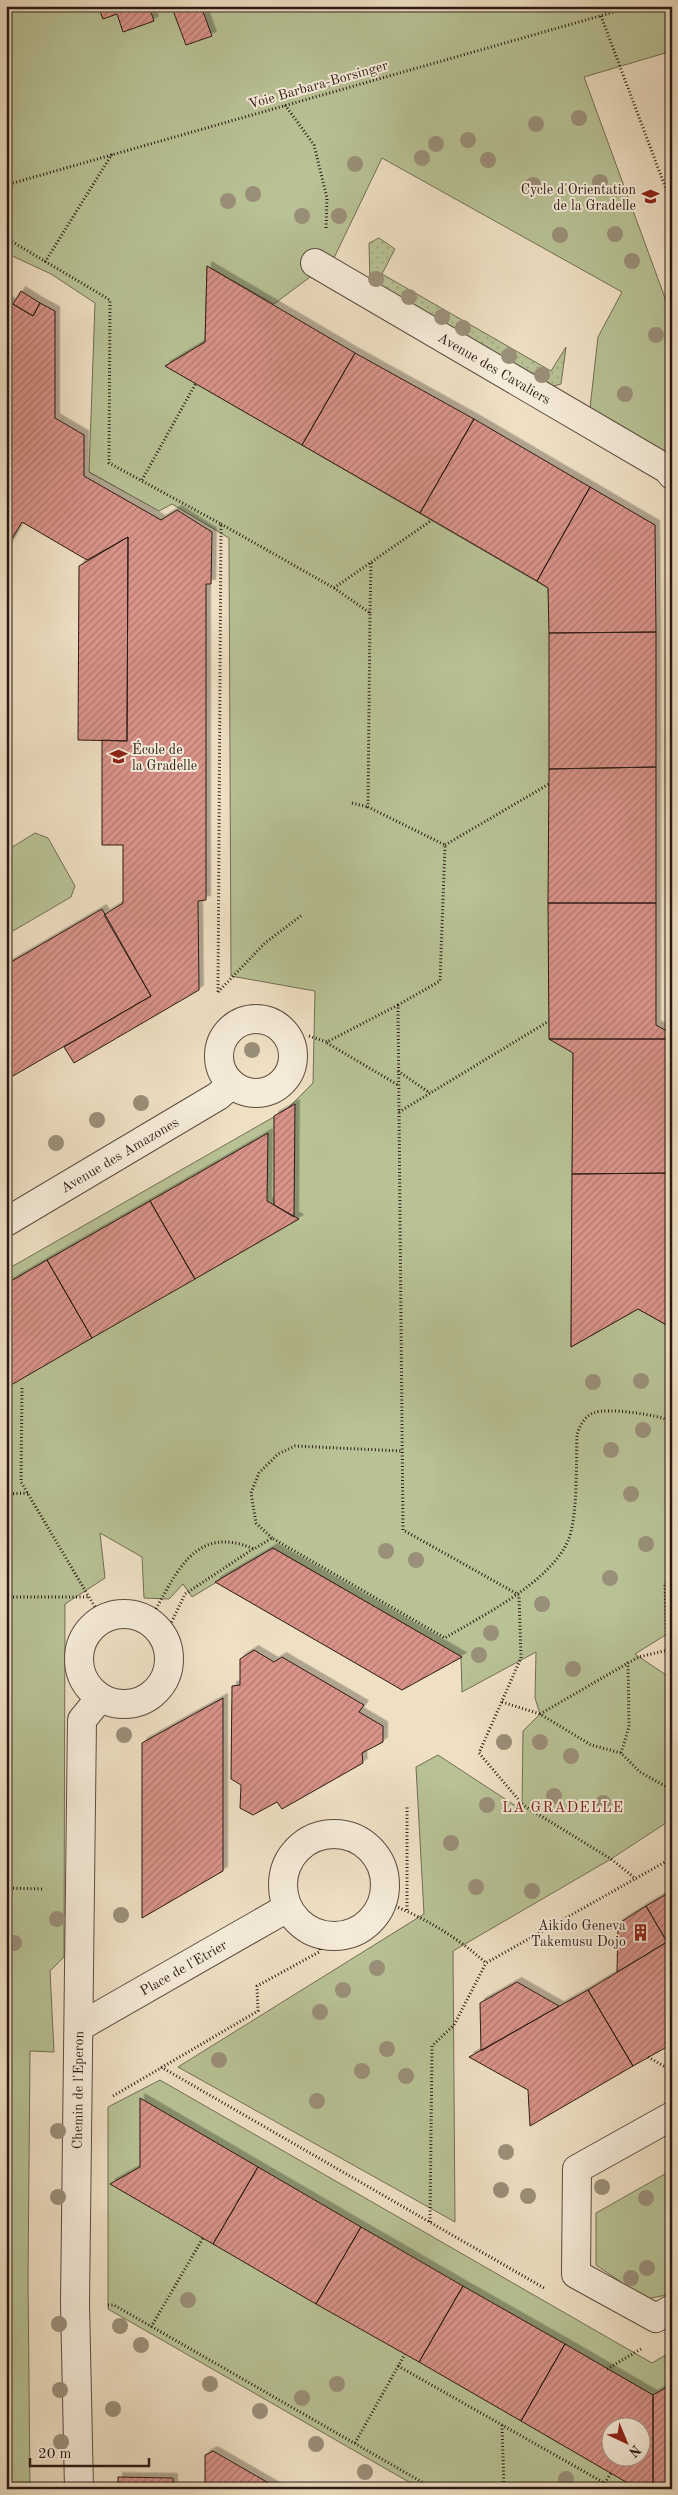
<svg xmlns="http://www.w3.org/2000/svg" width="678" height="2495" viewBox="0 0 678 2495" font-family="'Old Standard TT',serif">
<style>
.grass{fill:url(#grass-dots);stroke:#726e54}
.green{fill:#b8c295;stroke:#726e54;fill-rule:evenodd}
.building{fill:url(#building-hatch);stroke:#2b1a14;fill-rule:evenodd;filter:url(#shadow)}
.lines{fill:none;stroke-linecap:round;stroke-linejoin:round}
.minor-casing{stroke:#5c4c40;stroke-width:30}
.path{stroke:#2b1a14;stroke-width:3;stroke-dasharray:1 2.5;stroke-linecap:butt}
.minor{stroke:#f5ebd9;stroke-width:28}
.tree{fill:#9a8f79}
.labels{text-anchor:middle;stroke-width:4;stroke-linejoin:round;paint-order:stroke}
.street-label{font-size:14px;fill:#2b1a14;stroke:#f5ebd9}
.poi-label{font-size:14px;fill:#2b1a14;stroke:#f5ebd9;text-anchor:end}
.neighbourhood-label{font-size:15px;letter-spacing:1px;fill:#7a1f14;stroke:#f5ebd9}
</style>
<defs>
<pattern id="grass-dots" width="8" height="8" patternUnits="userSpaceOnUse" patternTransform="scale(1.25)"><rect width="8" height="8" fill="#b8c295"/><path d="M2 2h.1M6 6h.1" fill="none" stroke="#9ea680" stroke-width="1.8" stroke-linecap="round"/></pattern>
<pattern id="building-hatch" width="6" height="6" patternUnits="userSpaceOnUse" patternTransform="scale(1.25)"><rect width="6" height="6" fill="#d99389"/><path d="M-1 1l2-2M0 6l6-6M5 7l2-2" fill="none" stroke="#b0776f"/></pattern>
<filter id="shadow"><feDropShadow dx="4.5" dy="-4.5" stdDeviation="0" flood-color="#0004"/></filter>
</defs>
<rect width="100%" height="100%" fill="#efe0c4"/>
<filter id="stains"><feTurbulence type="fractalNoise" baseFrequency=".004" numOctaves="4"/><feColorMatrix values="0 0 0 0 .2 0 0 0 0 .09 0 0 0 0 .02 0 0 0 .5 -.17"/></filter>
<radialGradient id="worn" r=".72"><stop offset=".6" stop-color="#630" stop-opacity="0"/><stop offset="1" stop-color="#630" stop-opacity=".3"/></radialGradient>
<!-- grass -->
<path class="grass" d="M379,238L395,249L382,274L551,371L566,347L561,384L550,387L370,283L369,243Z"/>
<!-- green -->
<path class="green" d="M6,6H672V51L584,77L672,317V458L590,408L598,337L622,292L382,158L333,260L274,304L207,266L205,342L166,366L548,588L573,1053L571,1347L638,1309L672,1328V1631L635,1654L672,1679V1819L611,1859L453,1951L455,2222L178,2067L424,1914L416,1767L438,1755L522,1810L523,1731L540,1714L535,1698L536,1652L462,1692L461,1657L273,1548L192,1597L183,1584L169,1599L144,1598L142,1557L100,1533L105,1578L65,1604L64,1957L50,1971L54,2052L30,2051L28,2277L30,2489H6V1270L286,1110L313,1083L315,991L231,976L229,538L172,504L159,511L89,472L95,303L51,274L6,253Z
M35,833L48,838L75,886L71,897L6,935V851Z
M160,2080L652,2363L672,2351V2489H421L108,2309V2107ZM610,2428H640V2458H610Z
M672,2170V2294L646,2299L596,2265V2213Z"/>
<!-- building -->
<path class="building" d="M98,6H149L154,21L123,32L117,14L103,19Z
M178,6H201L212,36L186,45L172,8Z
M207,266L355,353L302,445L165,366L205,342Z
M21,291L40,303L33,316L13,304Z
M6,300L33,316L40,303L55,311V418L84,435V476L161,520L177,510L212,532L211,584H206V900L198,901L199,990L74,1063L64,1047L151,996L104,915L123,903V845H102V740L127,741L128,537L87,560L22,522L6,549Z
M355,353L474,419L420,513L302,445Z
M474,419L590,487L537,581L420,513Z
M590,487L655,525L656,632L549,633L548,588L537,581Z
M128,537L127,741L78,740L79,566Z
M656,632V767L549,769V633Z
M656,767V903H548L549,769Z
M548,903H656V1025L672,1034V1039H549Z
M102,909L151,996L6,1080V965Z
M549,1039H672V1173L572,1174L573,1053Z
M295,1104L294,1217L274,1205V1116Z
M268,1133L267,1201L299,1219L195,1279L150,1201Z
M672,1173V1328L638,1309L571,1347L572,1174Z
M150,1201L195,1279L92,1338L47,1260Z
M47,1260L92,1338L6,1388V1284Z
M273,1548L462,1657L402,1690L215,1582Z
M254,1650L274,1662L282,1657L364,1705L359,1712L383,1726V1742L362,1753L363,1763L282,1809L277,1802L253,1815L240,1808L241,1785L231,1779L232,1686L240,1685V1659Z
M223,1698V1871L142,1918V1743Z
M672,1891V1939L667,1942L646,1906Z
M646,1906L667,1942L617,1972L618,1924Z
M667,1942L672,1947V2044L633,2066L588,1990Z
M517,1982L559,2006L481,2051L480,2003Z
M588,1990L633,2066L530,2126L528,2090L469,2057Z
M140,2098L258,2167L213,2244L110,2184L140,2167Z
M258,2167L361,2227L316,2304L213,2244Z
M361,2227L463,2286L419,2362L316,2304Z
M463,2286L565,2344L521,2421L419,2362Z
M565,2344L653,2395V2489H638L521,2421ZM610,2428H640V2458H610Z
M672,2384V2487L653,2489V2395Z
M213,2451L279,2489H205V2455Z
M118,2477L173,2478V2489H118Z"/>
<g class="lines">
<defs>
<g id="minor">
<path id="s1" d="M315,263L667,469L672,475"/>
<circle cx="256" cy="1056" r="37"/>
<path id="s2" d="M6,1222L218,1096L232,1084"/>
<circle cx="124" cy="1659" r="45"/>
<circle cx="334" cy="1885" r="51"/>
<path id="s3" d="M79,2027L287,1908"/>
<path d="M672,2116L577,2169L576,2274L656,2318L672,2309"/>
<path id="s4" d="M79,2489L75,2304L82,1720L100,1698"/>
</g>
</defs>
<!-- minor casing -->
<use href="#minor" class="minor-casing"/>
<!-- path -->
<path class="path" d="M601,16L672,205
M285,105L314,145L327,198L326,229
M6,185L635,6
M6,238L110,300L109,463L221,524L218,993
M45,262L112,154
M142,480L196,383
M221,524L334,588L370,613L368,807L445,845L440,981L398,1005L403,1530L519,1595L521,1658L479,1753L523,1805L611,1859L636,1879
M334,588L432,520
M370,613L371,562
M352,803L368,807
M445,845L549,784
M218,992L265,943L302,915
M309,1036L327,1042L398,1005
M327,1043L398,1085
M398,1071L430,1093
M399,1112L549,1021
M22,1388L21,1482L102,1619
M6,1494L28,1493
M272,1538L256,1523L251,1493L259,1473L278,1454L295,1446L402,1451
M6,1597H88
M149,1621C175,1578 192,1522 254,1549L272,1538L445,1638C483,1615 549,1583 568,1541C578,1517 576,1462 577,1434C580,1426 584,1417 593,1413C608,1407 657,1415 672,1421
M164,1638L185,1594L253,1549
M667,1649L665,1583L672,1579
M502,1702L540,1714L591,1745L621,1753L640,1772L672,1790
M540,1714L628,1663
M621,1753L629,1727L628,1663L639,1657L672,1649
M6,1888L44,1889
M382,1901C420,1915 456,1936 486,1963L672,1858
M407,1910V1807
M648,2057L672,2071
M161,2067L544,2288
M113,2096L258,2011L257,1986L319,1952L324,1936
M430,2222L432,2046L454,2025L486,1963
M108,2305H114L434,2489
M151,2327L203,2238
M398,2366L615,2489
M607,2369L641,2349
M502,2425L504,2489
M355,2443L405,2354
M601,2489L611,2473"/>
<!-- minor -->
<use href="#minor" class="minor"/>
</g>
<!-- trees -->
<g class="tree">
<circle cx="579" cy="118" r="8"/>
<circle cx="536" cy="124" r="8"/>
<circle cx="468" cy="140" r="8"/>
<circle cx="436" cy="144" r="8"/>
<circle cx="422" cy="158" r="8"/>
<circle cx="488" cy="160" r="8"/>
<circle cx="355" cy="164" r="8"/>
<circle cx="600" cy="182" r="8"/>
<circle cx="533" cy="185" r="8"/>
<circle cx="253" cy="194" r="8"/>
<circle cx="228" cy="201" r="8"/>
<circle cx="302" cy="216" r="8"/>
<circle cx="339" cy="216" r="8"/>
<circle cx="615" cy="234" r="8"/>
<circle cx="560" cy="235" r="8"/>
<circle cx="632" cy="261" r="8"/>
<circle cx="376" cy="279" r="8"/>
<circle cx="409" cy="297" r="8"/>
<circle cx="442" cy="317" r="8"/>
<circle cx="463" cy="328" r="8"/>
<circle cx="656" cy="335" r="8"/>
<circle cx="509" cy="356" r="8"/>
<circle cx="542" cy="375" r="8"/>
<circle cx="625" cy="394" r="8"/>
<circle cx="252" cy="1050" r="8"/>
<circle cx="141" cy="1103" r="8"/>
<circle cx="97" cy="1120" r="8"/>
<circle cx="56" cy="1143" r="8"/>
<circle cx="641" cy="1381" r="8"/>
<circle cx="593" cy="1382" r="8"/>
<circle cx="643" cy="1430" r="8"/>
<circle cx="611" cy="1450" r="8"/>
<circle cx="631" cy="1494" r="8"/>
<circle cx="646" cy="1544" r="8"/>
<circle cx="386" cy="1551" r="8"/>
<circle cx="416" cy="1560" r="8"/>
<circle cx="610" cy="1578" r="8"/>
<circle cx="542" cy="1604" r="8"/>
<circle cx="491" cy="1633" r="8"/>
<circle cx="479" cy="1655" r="8"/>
<circle cx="573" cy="1669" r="8"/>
<circle cx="124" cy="1735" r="8"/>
<circle cx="504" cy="1742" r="8"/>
<circle cx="540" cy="1742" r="8"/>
<circle cx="571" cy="1756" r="8"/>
<circle cx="554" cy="1796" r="8"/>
<circle cx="603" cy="1803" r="8"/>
<circle cx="487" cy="1805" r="8"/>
<circle cx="451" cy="1843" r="8"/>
<circle cx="476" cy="1887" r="8"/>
<circle cx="532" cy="1891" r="8"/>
<circle cx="121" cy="1915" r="8"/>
<circle cx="57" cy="1919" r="8"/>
<circle cx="14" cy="1943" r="8"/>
<circle cx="377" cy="1968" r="8"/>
<circle cx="343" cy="1990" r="8"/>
<circle cx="320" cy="2012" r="8"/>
<circle cx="387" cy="2049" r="8"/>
<circle cx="219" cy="2060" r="8"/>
<circle cx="362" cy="2071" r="8"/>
<circle cx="406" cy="2076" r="8"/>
<circle cx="317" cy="2101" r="8"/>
<circle cx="58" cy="2131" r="8"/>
<circle cx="506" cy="2152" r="8"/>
<circle cx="602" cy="2187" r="8"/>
<circle cx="501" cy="2190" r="8"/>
<circle cx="528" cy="2196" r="8"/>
<circle cx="58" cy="2197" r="8"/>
<circle cx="646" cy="2198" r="8"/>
<circle cx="647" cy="2268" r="8"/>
<circle cx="631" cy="2278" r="8"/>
<circle cx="188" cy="2300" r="8"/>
<circle cx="59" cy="2324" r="8"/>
<circle cx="120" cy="2326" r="8"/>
<circle cx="141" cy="2345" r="8"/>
<circle cx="210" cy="2384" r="8"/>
<circle cx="337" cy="2384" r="8"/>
<circle cx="60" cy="2390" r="8"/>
<circle cx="302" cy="2398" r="8"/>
<circle cx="113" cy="2409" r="8"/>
<circle cx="260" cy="2411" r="8"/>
<circle cx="61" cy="2442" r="8"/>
<circle cx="316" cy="2444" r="8"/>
<circle cx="365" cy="2472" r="8"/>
<circle cx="566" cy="2479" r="8"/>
</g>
<!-- icons -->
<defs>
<symbol id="school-bare" viewBox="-9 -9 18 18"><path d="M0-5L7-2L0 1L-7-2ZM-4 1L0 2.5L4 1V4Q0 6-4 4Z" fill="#8f2418" stroke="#f5ebd9" stroke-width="2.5" paint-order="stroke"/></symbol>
<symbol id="building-bare" viewBox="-9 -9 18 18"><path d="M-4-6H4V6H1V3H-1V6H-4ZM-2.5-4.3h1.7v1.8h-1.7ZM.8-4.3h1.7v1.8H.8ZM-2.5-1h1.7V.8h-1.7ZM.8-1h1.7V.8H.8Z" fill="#8f2418" stroke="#f5ebd9" stroke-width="2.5" paint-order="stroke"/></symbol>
</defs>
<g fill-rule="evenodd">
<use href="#school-bare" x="638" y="184" width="25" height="25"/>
<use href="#school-bare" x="106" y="744" width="25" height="25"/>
<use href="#building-bare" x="628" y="1920" width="25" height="25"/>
</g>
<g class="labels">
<!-- street labels -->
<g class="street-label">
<text transform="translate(318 84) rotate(-16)" y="5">Voie Barbara-Borsinger</text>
<text dy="5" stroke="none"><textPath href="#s1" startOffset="208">Avenue des Cavaliers</textPath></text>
<text dy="5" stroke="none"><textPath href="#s2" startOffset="132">Avenue des Amazones</textPath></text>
<text dy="5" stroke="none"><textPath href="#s3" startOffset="120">Place de l'Etrier</textPath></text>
<text dy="5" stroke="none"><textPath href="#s4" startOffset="399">Chemin de l'Eperon</textPath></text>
</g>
<!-- poi labels -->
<g class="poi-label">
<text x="636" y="194">Cycle d'Orientation<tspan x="636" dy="16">de la Gradelle</tspan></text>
<text x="132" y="754" text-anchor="start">École de<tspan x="132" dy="16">la Gradelle</tspan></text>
<text x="626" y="1930">Aikido Geneva<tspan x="626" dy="16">Takemusu Dojo</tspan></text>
</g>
<!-- neighbourhood labels -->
<g class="neighbourhood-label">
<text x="563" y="1812">LA GRADELLE</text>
</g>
</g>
<!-- margin -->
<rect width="678" height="2495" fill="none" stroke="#efe0c4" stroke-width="25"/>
<rect x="8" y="8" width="663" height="2480" fill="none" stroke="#2b1a14" stroke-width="2.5"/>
<rect x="12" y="12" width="653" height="2470" fill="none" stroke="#2b1a14"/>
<!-- north arrow -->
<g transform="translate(626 2442) rotate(136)"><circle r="24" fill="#f5ebd9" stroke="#a4978a"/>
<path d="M0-4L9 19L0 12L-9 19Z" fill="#8f2418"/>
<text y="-8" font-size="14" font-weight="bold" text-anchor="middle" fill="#2b1a14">N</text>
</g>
<!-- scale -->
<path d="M30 2458v8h119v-8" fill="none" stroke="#2b1a14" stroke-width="2.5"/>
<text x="38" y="2458" font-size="15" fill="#2b1a14" stroke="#f5ebd9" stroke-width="4" paint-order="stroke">20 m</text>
<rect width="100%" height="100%" filter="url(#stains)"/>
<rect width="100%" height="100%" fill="url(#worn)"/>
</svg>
